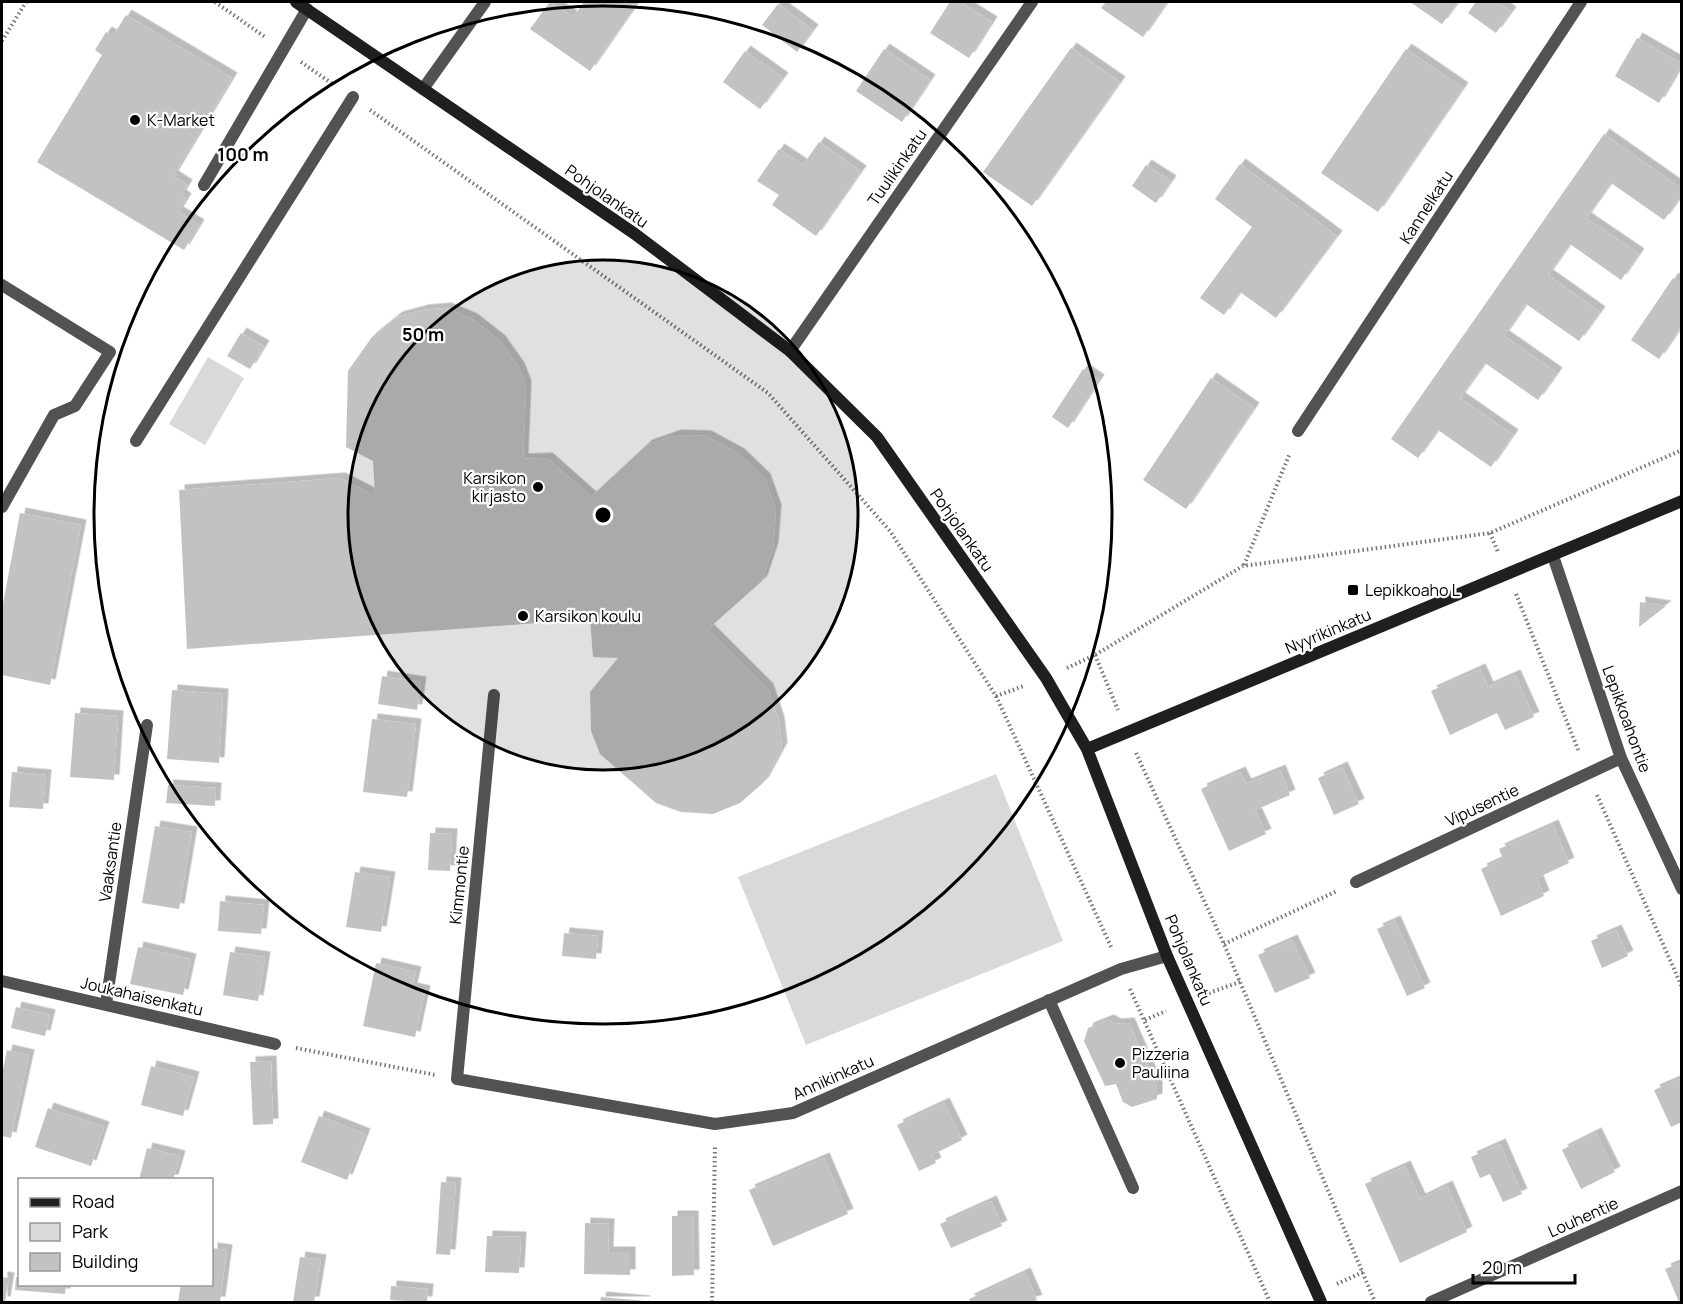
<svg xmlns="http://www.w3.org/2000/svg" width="1683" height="1304" viewBox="0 0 1683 1304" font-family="Manrope,sans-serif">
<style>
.green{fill:#d9d9d9}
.building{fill:#c2c2c2;filter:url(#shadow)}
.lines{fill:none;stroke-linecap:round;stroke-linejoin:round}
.path{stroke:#747474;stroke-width:4;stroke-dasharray:1.5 3;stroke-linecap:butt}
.lane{stroke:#525252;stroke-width:12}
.street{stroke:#525252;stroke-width:12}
.secondary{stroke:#1f1f1f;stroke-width:12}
.ring{fill:none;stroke:#000;stroke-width:3}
.poi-dot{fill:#000;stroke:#fff;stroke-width:2}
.labels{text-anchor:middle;stroke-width:4.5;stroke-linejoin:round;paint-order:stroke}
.poi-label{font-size:16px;fill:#000;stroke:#fff;text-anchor:start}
.street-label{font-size:16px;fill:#000;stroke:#fff}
.centre{fill:#000;stroke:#fff;stroke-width:3}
.ring-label{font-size:18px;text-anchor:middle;font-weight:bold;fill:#000;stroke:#fff;stroke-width:4.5;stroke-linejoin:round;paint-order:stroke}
</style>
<defs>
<filter id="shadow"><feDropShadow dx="5.5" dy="-5.5" stdDeviation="0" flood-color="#0004"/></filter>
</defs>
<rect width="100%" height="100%" fill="#fff"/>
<!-- green -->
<path class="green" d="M208,357L244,378L205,445L169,424Z
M996,774L1063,941L806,1045L738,877Z"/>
<!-- building -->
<path class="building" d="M550,2L573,17L584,2H638L590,71L530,29Z
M950,2H960L992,22L969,58L930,33Z
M1106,2H1167L1143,37L1101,8Z
M1410,2H1458L1442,24Z
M1476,2H1496L1511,12L1496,33L1468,13Z
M778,4L813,30L797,52L762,25Z
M126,15L232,78L173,176L187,185L181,195L186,199L178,212L199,225L184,250L37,162L102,55L95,50L106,32L113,36Z
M1637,38L1682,64L1659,103L1615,76Z
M1071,48L1120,82L1032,206L983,172Z
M884,49L930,80L902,122L856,91Z
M1406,49L1463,88L1378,212L1321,173Z
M745,51L783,78L760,109L723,82Z
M1604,134L1682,189V195L1664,220L1611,183L1586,218L1639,254L1621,280L1570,244L1548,275L1600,312L1579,341L1526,304L1504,336L1557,373L1538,400L1485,363L1460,398L1513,435L1491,467L1438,430L1418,458L1391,439Z
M819,142L861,171L816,236L772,205L779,195L757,181L779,149L803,165Z
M1240,164L1337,236L1276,318L1240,292L1224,315L1200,298L1252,227L1215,199Z
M1146,165L1171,181L1156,203L1132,186Z
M1673,278L1682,284V325L1659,359L1631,340Z
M446,308L472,319L500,341L519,368L526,386L523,459L547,458L591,497L647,445L676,435L706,436L739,454L765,479L776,510L773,548L762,581L708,629L768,689L779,722L782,748L763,783L740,803L713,814L681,812L656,803L600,754L591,731L590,692L618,658L593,657L590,619L187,649L179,490L340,478L375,496L373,461L346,447L348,371L372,337L397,317L423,310Z
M241,333L264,346L250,369L227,356Z
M1083,369L1099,380L1068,428L1052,417Z
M1211,378L1254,408L1186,509L1143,480Z
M20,513L81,525L50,685L2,675V609Z
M1640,602L1666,606L1639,627Z
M1480,669L1488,687L1515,675L1534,717L1505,730L1497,713L1450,735L1431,691Z
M382,676L421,682L417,710L378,704Z
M172,690L223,694L219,763L167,759Z
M75,713L118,716L114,780L70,777Z
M372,719L416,724L407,797L363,792Z
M1342,767L1359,804L1334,815L1318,778Z
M1280,770L1290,795L1255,810L1266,834L1229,851L1201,789L1240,772L1246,784Z
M12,772L46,775L43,809L9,807Z
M168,785L216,788L215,806L166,803Z
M1553,825L1569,863L1537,878L1544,896L1501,916L1481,869L1503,859L1499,849Z
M155,826L192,832L179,909L142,903Z
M430,833L452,834L450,871L428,870Z
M355,872L390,877L381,932L346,927Z
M220,901L264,905L261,934L218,931Z
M1395,921L1425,988L1407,996L1377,929Z
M1616,930L1628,956L1602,968L1591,941Z
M564,933L598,936L596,959L562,956Z
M1292,940L1310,978L1275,993L1258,955Z
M138,947L191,959L183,995L130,984Z
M230,952L265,957L258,1001L223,995Z
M376,963L416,972L412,988L425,991L415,1037L363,1026Z
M16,1007L50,1015L45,1036L11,1028Z
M1108,1020L1116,1024L1129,1023L1157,1087V1099L1132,1107L1123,1102L1116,1084L1105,1086L1084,1041L1088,1028Z
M7,1050L29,1055L11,1138L2,1136V1074Z
M271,1061L273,1124L253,1125L250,1062Z
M151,1066L194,1077L183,1116L141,1105Z
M1682,1078V1122L1671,1127L1654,1090Z
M944,1103L962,1140L932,1155L936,1163L919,1171L897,1125Z
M48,1108L104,1127L91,1166L35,1147Z
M319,1116L365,1134L347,1180L301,1162Z
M1596,1133L1615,1172L1581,1189L1562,1150Z
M1500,1144L1522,1194L1503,1202L1490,1174L1480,1178L1471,1157Z
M147,1148L180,1156L173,1180H139Z
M824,1158L848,1214L773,1246L749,1190Z
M1405,1166L1420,1199L1447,1186L1467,1232L1400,1263L1365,1184Z
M441,1182L456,1183L450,1255L436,1254Z
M991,1201L1002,1226L951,1248L940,1224Z
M672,1216H693L694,1275L672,1276Z
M585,1223L609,1224L608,1252H630V1275L584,1274Z
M487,1236L521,1237L519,1273L485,1272Z
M212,1248L227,1250L220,1302H178L181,1284H212Z
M300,1257L321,1260L314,1302H293Z
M1682,1262V1302H1679L1665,1269Z
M1025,1273L1037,1300L1031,1302H970L969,1299Z
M2,1277L9,1278L5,1302H2Z
M16,1277H20V1284H66L65,1294L15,1290Z
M391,1286L428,1289L427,1302L390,1300Z
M601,1297L645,1301V1302H600Z"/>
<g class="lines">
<!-- path -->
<path class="path" d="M215,2L265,37
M2,41L26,2
M301,62L334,85
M370,110L768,393L890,531L996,696L1024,686
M1490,533L1498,552
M1244,565L1290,453
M1516,594L1579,752
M1095,655L1118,710
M1067,668L1095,655L1243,566L1490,533L1682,450
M996,696L1112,949
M1136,753L1224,944L1375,1302
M1597,795L1682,987
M1224,944L1337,891
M1130,989L1270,1302
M1209,993L1240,982
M1145,1020L1166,1011
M296,1048L436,1075
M1337,1284L1363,1272
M712,1302L715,1147"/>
<!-- lane -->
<path class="lane" d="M204,185L307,9
M2,285L110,352L75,406L54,415L2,507
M136,441L353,97
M1049,1000L1133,1188"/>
<!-- street -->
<path class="street" d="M423,89L485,2
M790,351L1032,2
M1298,431L1581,2
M1553,556L1621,758L1682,889
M494,695L457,1079L715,1124L793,1113L1121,969L1167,956
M1356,882L1621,758
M2,981L275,1044
M106,1004L147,725
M1431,1302L1682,1191"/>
<!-- secondary -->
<path class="secondary" d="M296,2L635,234L790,351L877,437L1046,678L1087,749L1167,956L1321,1302
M1087,749L1682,501"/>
</g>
<!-- distance rings -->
<circle cx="603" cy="515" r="255" fill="#000" fill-opacity=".12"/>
<g class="ring">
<circle cx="603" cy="515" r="255"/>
<circle cx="603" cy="515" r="509"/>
</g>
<!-- markers -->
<g class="poi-dot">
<circle cx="135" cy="120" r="6"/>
<circle cx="538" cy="487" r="6"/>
<rect x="1347" y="584" width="12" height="12" rx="3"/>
<circle cx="523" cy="616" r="6"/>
<circle cx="1120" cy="1063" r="6"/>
</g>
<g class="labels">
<!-- poi labels -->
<g class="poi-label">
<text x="147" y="126">K-Market</text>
<text x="526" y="484" text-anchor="end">Karsikon<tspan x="526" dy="18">kirjasto</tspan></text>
<text x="1365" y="596">Lepikkoaho L</text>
<text x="535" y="622">Karsikon koulu</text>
<text x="1132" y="1060">Pizzeria<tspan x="1132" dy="18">Pauliina</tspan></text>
</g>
<!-- street labels -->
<g class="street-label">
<text transform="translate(897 167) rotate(-55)" y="6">Tuulikinkatu</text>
<text transform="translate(607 196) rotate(35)" y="6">Pohjolankatu</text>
<text transform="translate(1426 207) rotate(-57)" y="6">Kannelkatu</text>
<text transform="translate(962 530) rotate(55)" y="6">Pohjolankatu</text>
<text transform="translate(1328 631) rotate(-23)" y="6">Nyyrikinkatu</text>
<text transform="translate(1627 719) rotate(70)" y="6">Lepikkoahontie</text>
<text transform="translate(1482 805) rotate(-25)" y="6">Vipusentie</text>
<text transform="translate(110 862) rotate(-82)" y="6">Vaaksantie</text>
<text transform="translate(459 885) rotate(-84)" y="6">Kimmontie</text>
<text transform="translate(1189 960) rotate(67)" y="6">Pohjolankatu</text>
<text transform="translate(142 996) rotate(13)" y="6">Joukahaisenkatu</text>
<text transform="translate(833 1077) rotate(-24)" y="6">Annikinkatu</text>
<text transform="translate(1583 1217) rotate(-24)" y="6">Louhentie</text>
</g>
</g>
<circle cx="603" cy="515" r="9" class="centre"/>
<g class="ring-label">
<text x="243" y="161">100 m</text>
<text x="423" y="341">50 m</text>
</g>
<!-- border -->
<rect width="1683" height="1304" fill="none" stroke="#000000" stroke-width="6"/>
<!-- legend -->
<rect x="18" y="1178" width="195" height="108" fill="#ffffff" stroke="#999999" stroke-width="1.5"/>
<rect x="30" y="1198" width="30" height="9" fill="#1f1f1f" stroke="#999999" stroke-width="1.5"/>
<text x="72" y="1208" font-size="18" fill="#000000">Road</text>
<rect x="30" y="1223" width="30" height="18" fill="#d9d9d9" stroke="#999999" stroke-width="1.5"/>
<text x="72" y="1238" font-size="18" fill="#000000">Park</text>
<rect x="30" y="1253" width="30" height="18" fill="#c2c2c2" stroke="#999999" stroke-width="1.5"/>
<text x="72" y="1268" font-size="18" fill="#000000">Building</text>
<!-- scale -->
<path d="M1473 1274v9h102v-9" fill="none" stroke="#000000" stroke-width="3"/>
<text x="1482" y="1274" font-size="18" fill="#000000" stroke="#ffffff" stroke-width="4.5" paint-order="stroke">20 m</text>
</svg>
